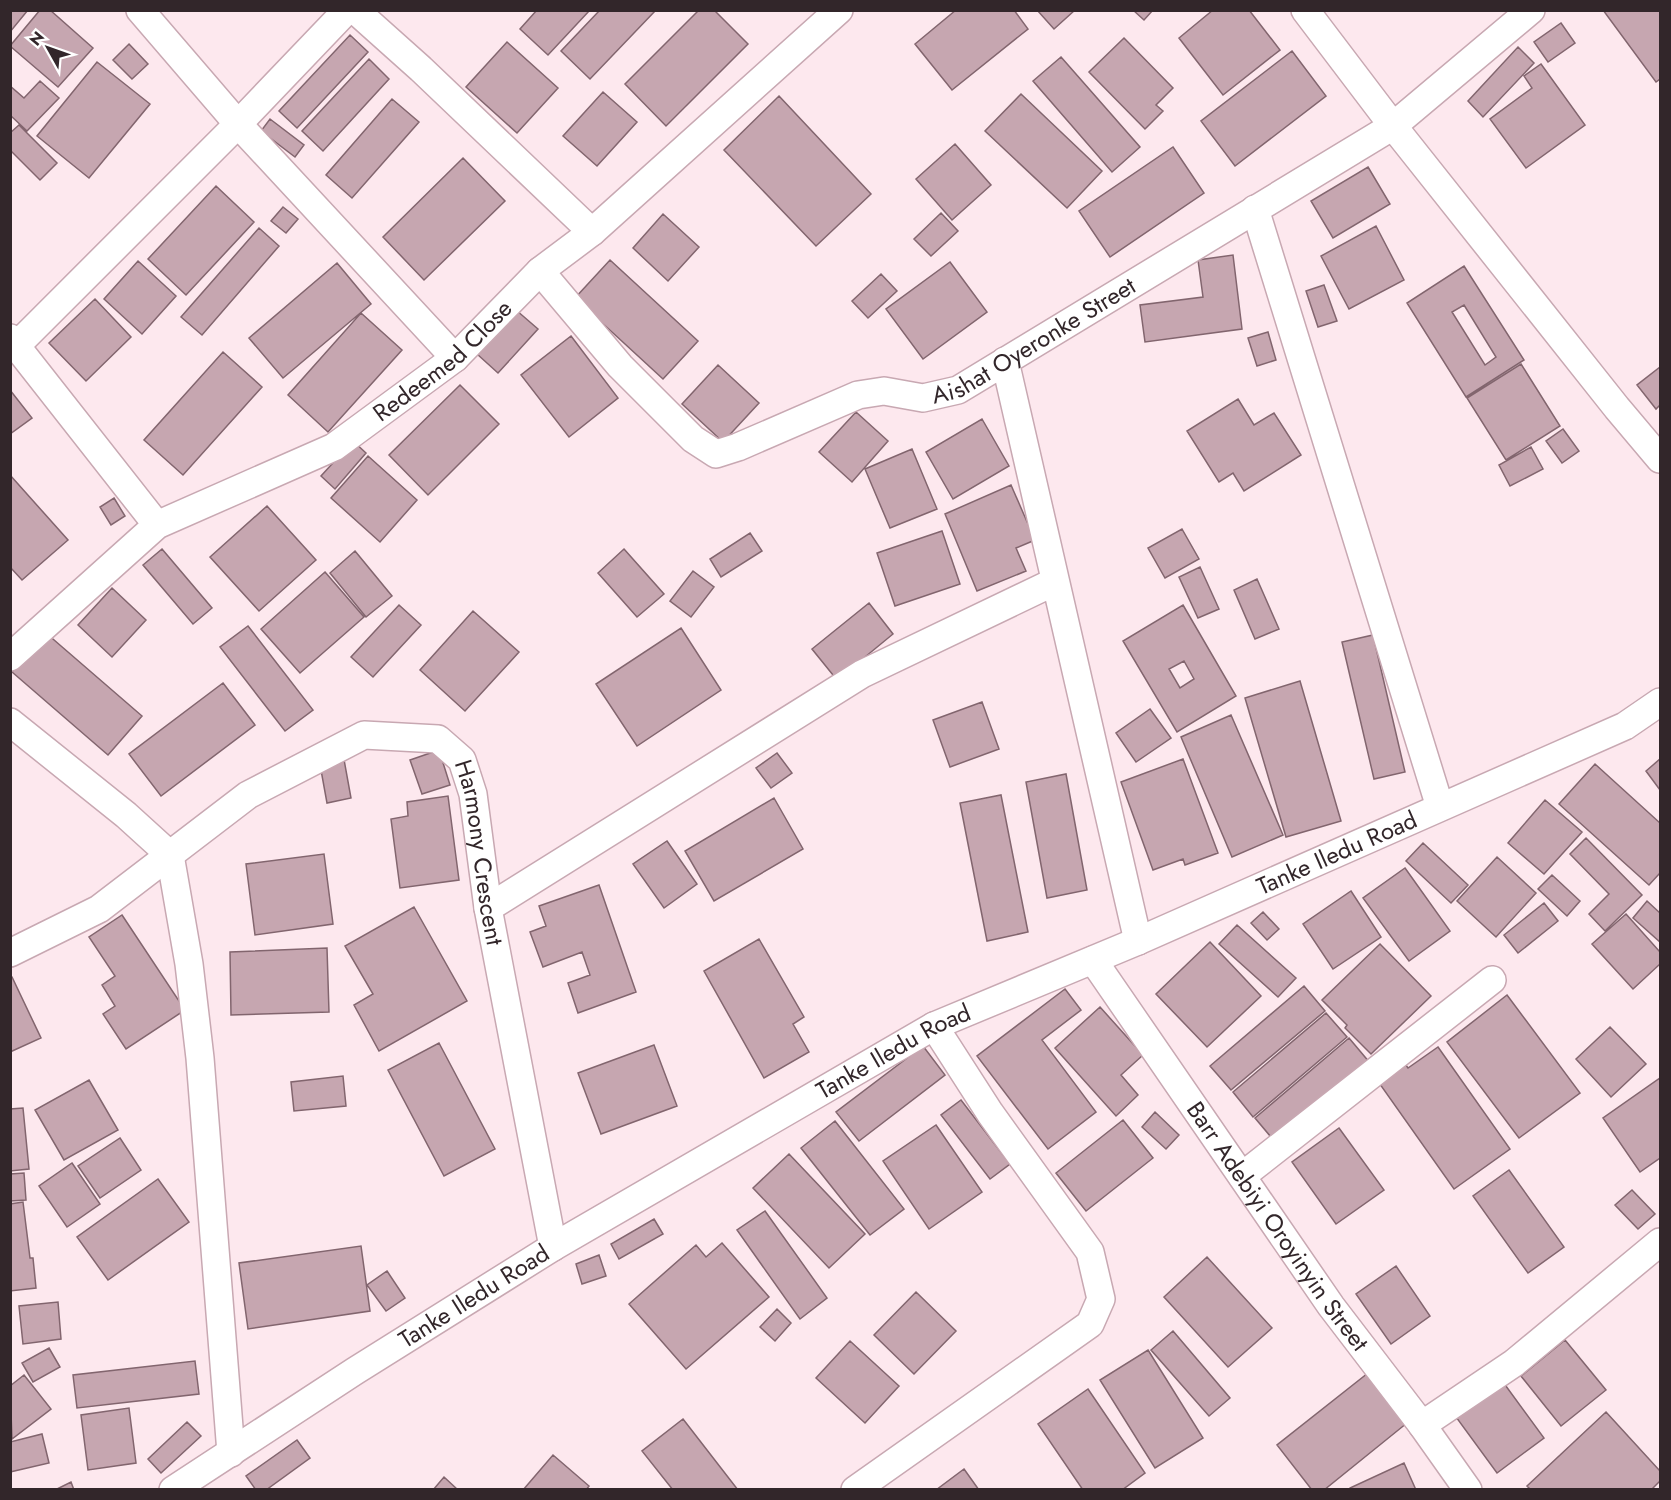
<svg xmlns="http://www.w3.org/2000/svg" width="1671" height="1500" viewBox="0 0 1671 1500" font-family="Jost,sans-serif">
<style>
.building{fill:#c6a6b0;stroke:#82656e;stroke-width:1.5;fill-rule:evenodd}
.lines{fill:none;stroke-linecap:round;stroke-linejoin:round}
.minor-casing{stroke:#c8a8b2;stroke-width:30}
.minor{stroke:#fff;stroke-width:27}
.labels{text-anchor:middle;stroke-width:4.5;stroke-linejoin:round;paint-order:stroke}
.street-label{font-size:24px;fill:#32262a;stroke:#fff}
</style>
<rect width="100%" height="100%" fill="#fde8ee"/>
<!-- building -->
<path class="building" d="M10,10H28L10,32Z
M40,10H50L93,48L58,87L10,46Z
M537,10H590L548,55L520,29Z
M600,10H656L590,79L561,51Z
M699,10H714L748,44L666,126L625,84Z
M956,10H1014L1028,29L952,90L915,44Z
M1037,10H1075L1054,29Z
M1133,10H1153L1144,20Z
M1213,10H1249L1280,50L1223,95L1179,38Z
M1603,10H1660V79L1656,82Z
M1561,23L1575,43L1548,62L1534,42Z
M350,35L368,52L297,128L279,111Z
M1124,38L1173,88L1156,105L1163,111L1145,129L1089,72Z
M507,42L558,88L517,133L466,87Z
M129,44L148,64L132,79L113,60Z
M1518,47L1534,63L1483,117L1468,101Z
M1292,51L1326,96L1235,166L1201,121Z
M1061,57L1140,147L1112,172L1033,81Z
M369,59L389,79L323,151L302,131Z
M97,62L150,104L89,178L37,136Z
M1541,64L1585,125L1526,168L1490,119L1532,88L1524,76Z
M40,81L59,98L27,131L10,115V86L24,98Z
M603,92L637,122L597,166L563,136Z
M1021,94L1102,171L1067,208L985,131Z
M779,96L871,194L816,246L724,150Z
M392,99L419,122L352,198L326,175Z
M270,119L304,145L295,157L261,131Z
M19,125L57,163L40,180L10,150V133Z
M955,144L991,185L952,220L916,179Z
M1173,147L1204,193L1110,257L1079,211Z
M463,158L505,201L424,280L383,237Z
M1368,167L1390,204L1333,238L1311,201Z
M216,186L254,222L186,295L148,259Z
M283,207L298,219L286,233L271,221Z
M941,213L958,231L931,256L914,239Z
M663,214L699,247L668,281L633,248Z
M1376,226L1404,280L1349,309L1321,256Z
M259,228L279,246L202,335L181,317Z
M1233,255L1242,329L1145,342L1140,305L1203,297L1198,260Z
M610,260L698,341L663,379L575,298Z
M138,261L176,296L142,334L104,299Z
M950,262L987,312L923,359L886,309Z
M337,263L371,304L283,378L249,338Z
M1464,266L1524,360L1466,397L1407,303ZM1464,305L1496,357L1485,365L1452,312Z
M881,274L897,291L868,318L852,301Z
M1324,285L1337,321L1318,327L1306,291Z
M95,299L131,337L86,381L49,343Z
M516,310L538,329L498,373L477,354Z
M361,313L402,350L328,432L288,395Z
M1268,332L1276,360L1257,366L1248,338Z
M571,336L618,398L569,437L521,375Z
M223,352L262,387L183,475L144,440Z
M1521,364L1560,426L1506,460L1467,398Z
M718,365L759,403L723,442L682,404Z
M1660,367V405L1656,409L1637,385Z
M460,385L499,424L428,495L389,455Z
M10,390L32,418L10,434Z
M1238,399L1254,425L1274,413L1301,455L1244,491L1233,473L1219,482L1187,431Z
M856,412L888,441L852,482L819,452Z
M982,419L1009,466L953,499L926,452Z
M1563,429L1579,451L1562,463L1546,441Z
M353,441L366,453L335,489L321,476Z
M1531,447L1543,469L1510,486L1499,465Z
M912,449L937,509L890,528L865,469Z
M368,456L417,500L380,542L331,498Z
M10,475L68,540L22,580L10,567Z
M1011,485L1035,540L1016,548L1026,571L977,591L945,514Z
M114,498L125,516L111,525L100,507Z
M267,506L316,560L259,611L210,557Z
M1182,529L1199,559L1165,578L1148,548Z
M942,531L960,584L895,606L877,553Z
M750,533L762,551L721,577L710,559Z
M162,549L212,608L193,624L143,565Z
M624,549L664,594L637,617L598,573Z
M355,551L392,596L366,617L330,573Z
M1200,567L1219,609L1198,618L1179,577Z
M693,571L714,587L691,617L670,601Z
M325,572L364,617L300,673L261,629Z
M1257,579L1279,629L1255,639L1234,590Z
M112,588L146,620L112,657L78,625Z
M869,603L893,634L837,680L812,649Z
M399,605L421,625L373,677L351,657Z
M1183,605L1236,696L1177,732L1123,641ZM1184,661L1194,679L1180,688L1169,669Z
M473,611L519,652L465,711L420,670Z
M248,626L313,710L285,731L220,647Z
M681,628L721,690L637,746L596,684Z
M46,633L142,716L108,755L12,672Z
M1373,635L1405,772L1374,779L1342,642Z
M1300,681L1341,821L1286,837L1245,698Z
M223,683L255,725L161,796L129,754Z
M982,702L999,749L950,767L933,720Z
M1150,709L1171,738L1136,762L1116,733Z
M1231,715L1283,835L1232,857L1181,737Z
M439,750L450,785L422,794L410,760Z
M777,753L792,773L771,788L756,768Z
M343,754L351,798L327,803L319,759Z
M1183,759L1218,853L1185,865L1183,859L1153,870L1121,782Z
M1660,759V790L1646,771Z
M1595,764L1660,823V873L1649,885L1559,804Z
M1066,774L1087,890L1047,898L1026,782Z
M1001,795L1028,932L987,941L960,803Z
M448,796L459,880L400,888L391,819L408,816L407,802Z
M774,798L803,849L714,901L685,851Z
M1545,800L1582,832L1544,874L1508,843Z
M1586,838L1642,895L1605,931L1589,914L1609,894L1570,854Z
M667,841L697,884L664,908L633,864Z
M1423,843L1468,885L1451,903L1406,861Z
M324,854L333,924L255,935L246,864Z
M1497,857L1536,893L1496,937L1457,901Z
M1405,868L1450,931L1409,961L1363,898Z
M1552,875L1580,901L1567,916L1538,889Z
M599,885L636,992L578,1013L568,983L590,975L582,952L543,967L530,932L546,926L539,906Z
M1351,891L1381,937L1333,969L1303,924Z
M1647,901L1660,913V942L1633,918Z
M1544,903L1558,921L1518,953L1504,935Z
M414,907L467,1001L379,1051L354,1005L373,994L345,946Z
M1263,912L1279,929L1267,940L1251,923Z
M1626,914L1660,952V964L1633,989L1592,944Z
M122,915L185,1010L126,1049L103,1014L115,1006L102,985L115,976L89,937Z
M1237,925L1296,978L1278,997L1219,944Z
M759,939L804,1017L793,1024L809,1052L764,1078L704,971Z
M1210,942L1261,996L1207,1047L1156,994Z
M1380,944L1431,996L1371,1054L1345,1028L1347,1025L1322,1000Z
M327,948L329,1012L231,1015L230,952Z
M10,977H12L41,1038L10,1052Z
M1304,986L1325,1011L1231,1090L1210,1066Z
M1065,989L1081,1010L1042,1040L1096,1112L1048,1149L977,1056Z
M1507,995L1580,1093L1519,1138L1447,1042Z
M1100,1007L1143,1055L1121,1075L1138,1095L1116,1116L1055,1048Z
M1326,1013L1347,1037L1253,1117L1233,1092Z
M1610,1027L1646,1064L1611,1097L1576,1059Z
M1349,1038L1370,1063L1276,1143L1255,1118Z
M439,1043L495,1149L444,1176L388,1070Z
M654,1045L677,1106L601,1134L578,1073Z
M923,1046L945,1075L859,1141L836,1112Z
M1438,1047L1510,1149L1454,1189L1377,1080L1403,1061L1408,1068Z
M343,1076L346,1106L294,1111L291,1082Z
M1660,1078V1158L1640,1172L1603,1118Z
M89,1080L118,1130L64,1160L35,1110Z
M961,1100L1010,1164L990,1179L941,1115Z
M23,1108L29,1169L10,1171V1109Z
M1155,1112L1179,1135L1166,1149L1142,1127Z
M1123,1120L1153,1158L1086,1211L1056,1173Z
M835,1121L904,1209L870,1235L801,1148Z
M936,1125L982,1192L929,1229L883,1161Z
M1339,1128L1384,1190L1336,1224L1292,1162Z
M120,1138L141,1170L100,1198L78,1166Z
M789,1154L865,1234L829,1268L753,1188Z
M72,1163L100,1204L67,1227L39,1186Z
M1509,1170L1564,1247L1528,1273L1473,1196Z
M24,1173L26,1200L10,1201V1174Z
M158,1179L189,1222L108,1280L77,1237Z
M1632,1190L1655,1214L1638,1229L1615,1205Z
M23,1202L30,1258H33L36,1288L10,1291V1204Z
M765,1211L827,1298L800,1319L737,1230Z
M654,1219L663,1234L619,1259L611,1244Z
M722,1243L769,1297L686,1369L629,1304L696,1245L706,1257Z
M361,1246L370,1311L248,1329L239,1263Z
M599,1255L606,1276L582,1284L576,1264Z
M1207,1257L1272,1328L1228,1367L1164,1297Z
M1396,1266L1430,1316L1391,1344L1356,1294Z
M387,1271L405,1298L386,1311L367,1285Z
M916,1292L956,1331L914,1374L874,1335Z
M58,1302L61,1339L23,1344L19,1306Z
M777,1309L791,1323L775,1341L760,1327Z
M1173,1331L1230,1398L1209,1416L1151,1350Z
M1565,1340L1606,1390L1561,1426L1521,1376Z
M850,1341L899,1386L865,1423L816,1378Z
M49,1348L60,1367L33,1382L22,1363Z
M1148,1350L1203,1438L1155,1468L1100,1380Z
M195,1361L199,1394L77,1408L73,1375Z
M1368,1373L1407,1423L1324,1490H1312L1277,1445Z
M24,1375L51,1409L12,1439L10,1386Z
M1503,1382L1544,1438L1497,1473L1456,1417Z
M1088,1389L1145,1473L1122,1490H1083L1038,1424Z
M129,1408L136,1463L88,1470L81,1415Z
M1606,1412L1660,1471V1481L1651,1490H1531L1527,1486Z
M683,1419L738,1490H673L642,1451Z
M187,1422L201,1436L161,1473L148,1459Z
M42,1434L49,1463L10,1472V1442Z
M297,1440L310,1458L266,1490H256L246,1476Z
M553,1455L589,1486L586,1490H523Z
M1404,1463L1416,1490H1350V1488Z
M964,1469L979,1490H936Z
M444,1477L458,1490H433Z
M71,1482L74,1490H55Z"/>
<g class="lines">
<defs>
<g id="minor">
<path d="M140,10L238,124L455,358"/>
<path d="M355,10L421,69L592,232"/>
<path d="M1305,10L1393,126L1617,408L1660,459"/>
<path d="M1255,209L1440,807"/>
<path id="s1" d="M540,271L620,366L693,439L716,454L738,447L858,395L884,391L923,398L958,390L1393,126L1531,10"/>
<path d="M10,338L157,525"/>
<path d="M17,345L238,124L347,10"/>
<path d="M1005,361L1138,941"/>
<path id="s2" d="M10,657L157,525L334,447L455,358L540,271L592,232L839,10"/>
<path d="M10,722L126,815L170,855L189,964L200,1058L231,1453"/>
<path d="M488,908L862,674L1054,582"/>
<path id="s3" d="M10,953L99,909L248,795L364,735L438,739L462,760L473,794L488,908L553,1247"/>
<path id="s4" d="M1093,960L1331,1306L1422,1425L1468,1490"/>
<path d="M1242,1176L1492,980"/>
<path d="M1422,1425L1514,1363L1660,1242"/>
<path id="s5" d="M173,1490L355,1371L553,1247L934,1026L1138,941L1625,726L1660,702"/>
<path d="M855,1490L1090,1324L1101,1299L1090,1252L990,1113L934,1026"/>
</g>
</defs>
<!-- minor casing -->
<use href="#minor" class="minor-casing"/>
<!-- minor -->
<use href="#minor" class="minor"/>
</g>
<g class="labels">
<!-- street labels -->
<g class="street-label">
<text dy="8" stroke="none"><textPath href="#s1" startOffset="600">Aishat Oyeronke Street</textPath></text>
<text dy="8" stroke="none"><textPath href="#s2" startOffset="530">Redeemed Close</textPath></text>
<text dy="8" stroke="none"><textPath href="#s5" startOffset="1330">Tanke Iledu Road</textPath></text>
<text dy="8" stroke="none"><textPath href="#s3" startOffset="618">Harmony Crescent</textPath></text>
<text dy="8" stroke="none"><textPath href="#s5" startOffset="844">Tanke Iledu Road</textPath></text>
<text dy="8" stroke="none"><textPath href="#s4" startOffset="324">Barr Adebiyi Oroyinyin Street</textPath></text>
<text dy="8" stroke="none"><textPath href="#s5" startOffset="358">Tanke Iledu Road</textPath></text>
</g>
</g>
<!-- border -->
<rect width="1671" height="1500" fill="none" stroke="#32262a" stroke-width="24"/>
<!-- north arrow -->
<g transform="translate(48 48) rotate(310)" stroke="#ffffff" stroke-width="4.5" paint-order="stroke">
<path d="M0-4.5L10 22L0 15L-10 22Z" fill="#32262a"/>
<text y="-9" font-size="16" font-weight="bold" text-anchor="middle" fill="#32262a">N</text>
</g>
</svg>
